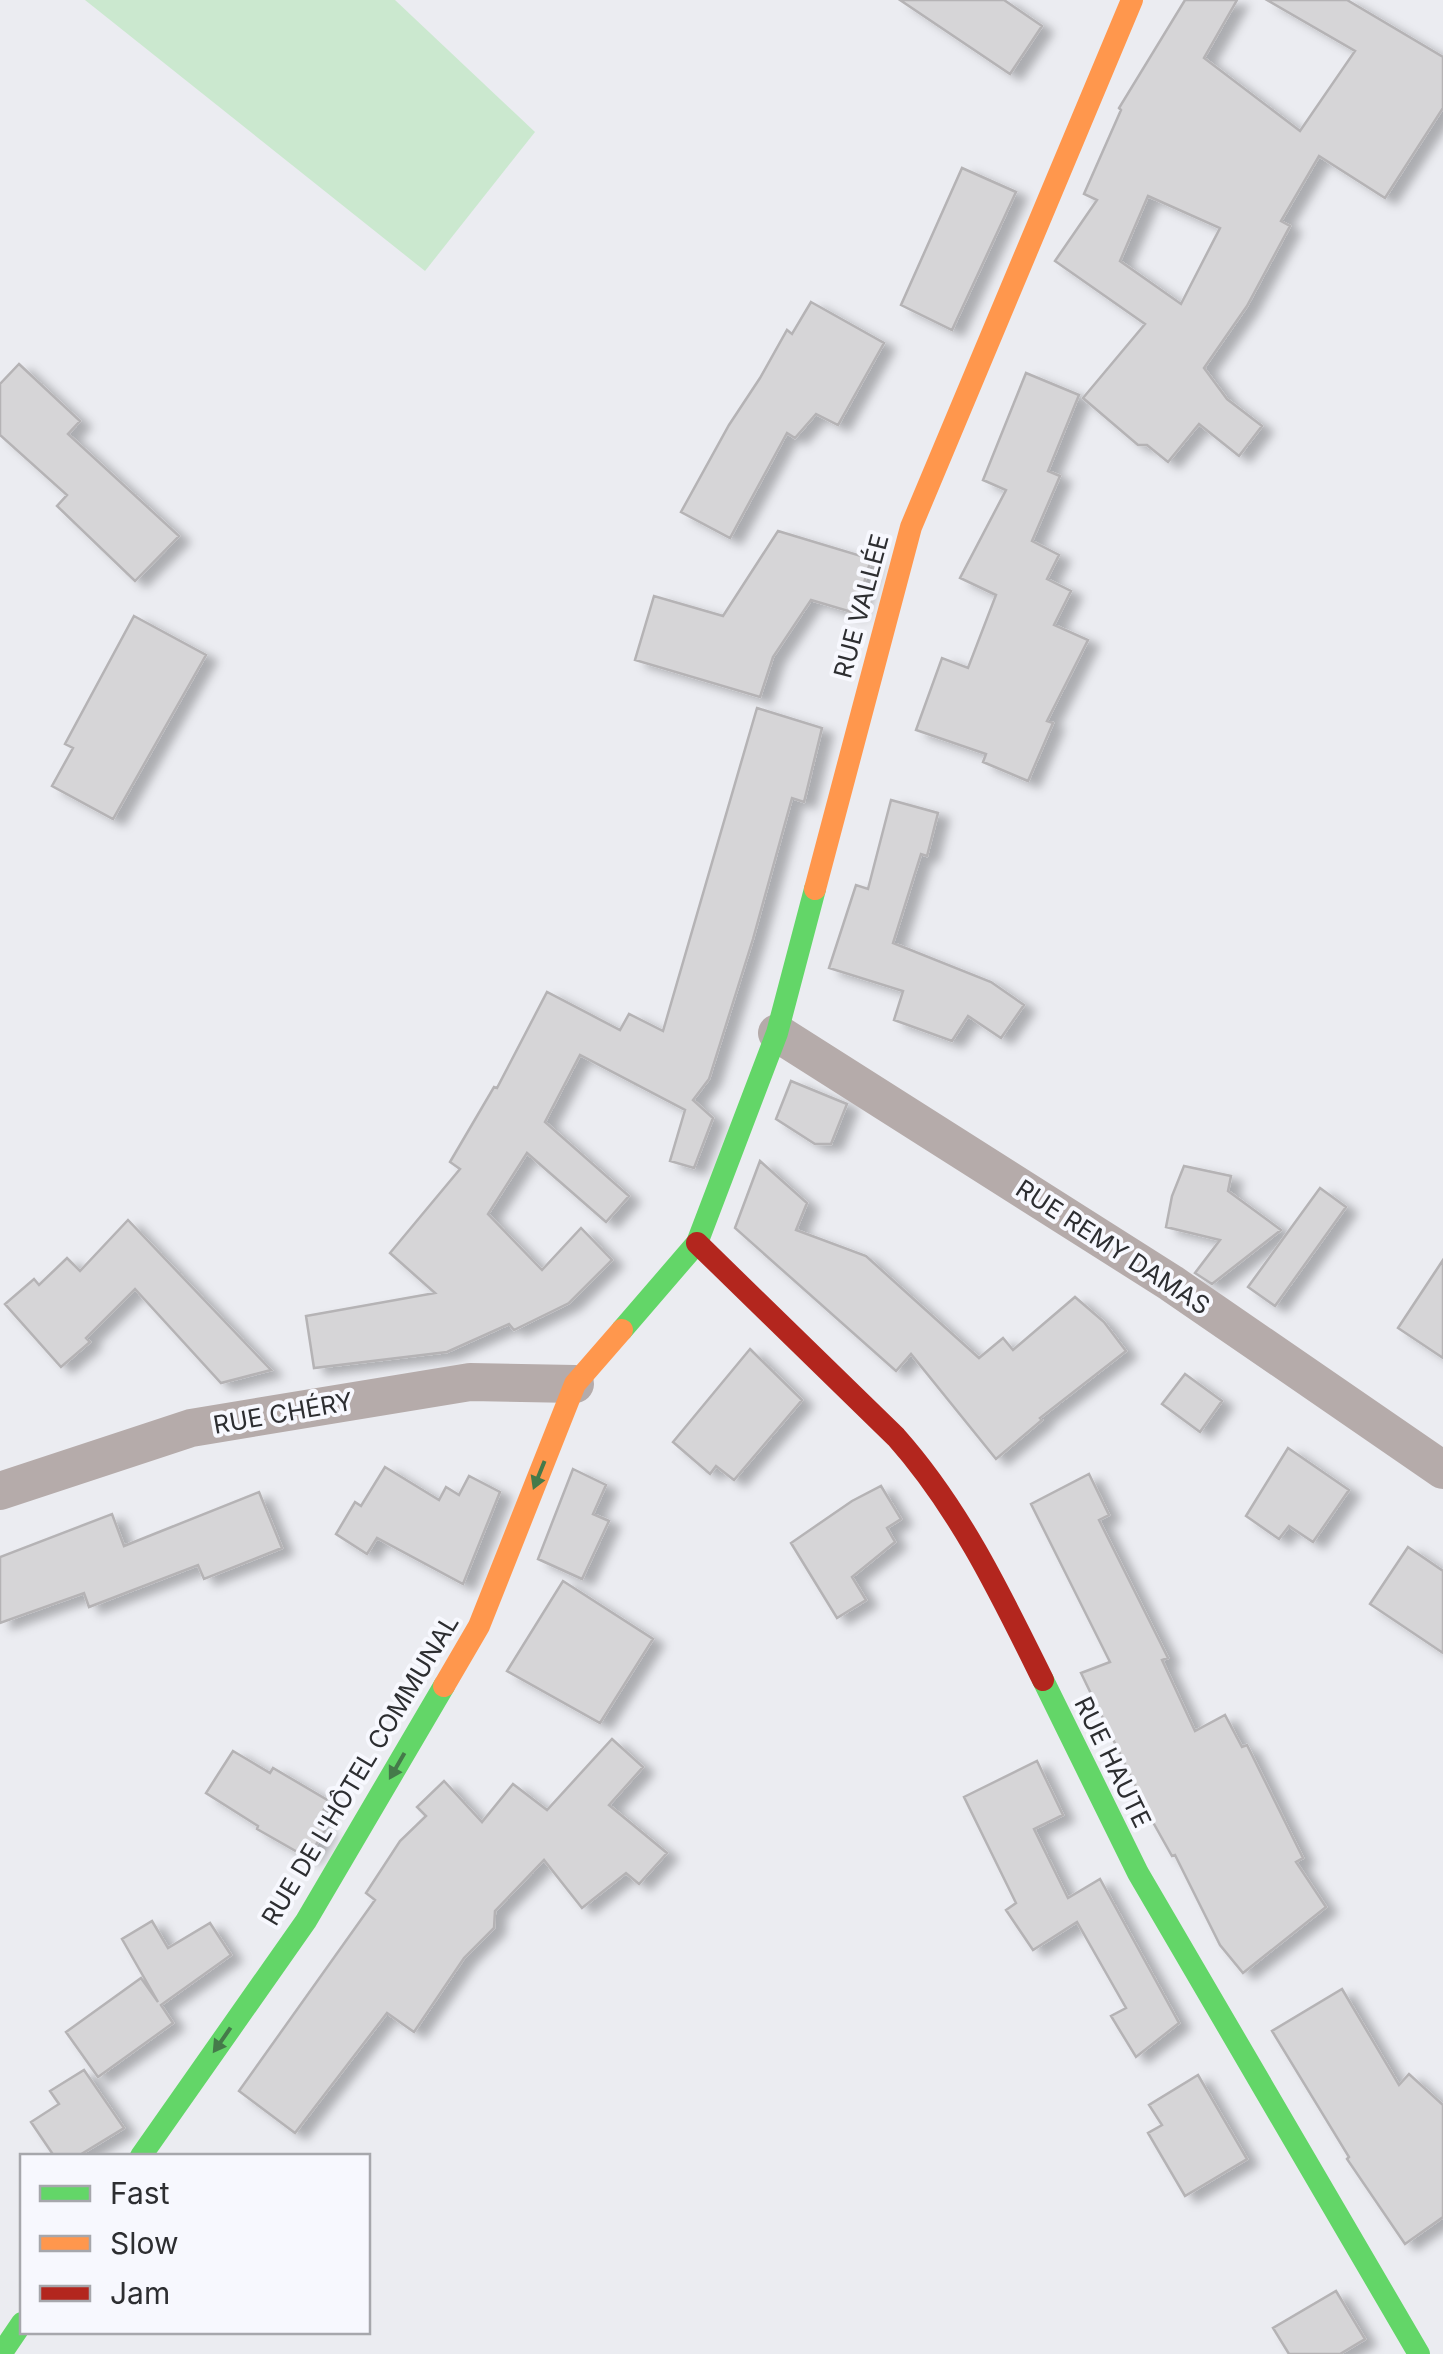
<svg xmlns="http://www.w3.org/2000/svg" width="1443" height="2354" viewBox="0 0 1443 2354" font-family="Inter,sans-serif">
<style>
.green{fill:#cbe8cf}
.building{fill:#d6d5d7;stroke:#b5b3b5;stroke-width:2.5;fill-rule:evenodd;filter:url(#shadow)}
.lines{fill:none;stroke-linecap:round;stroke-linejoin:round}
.street{stroke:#b5abaa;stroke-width:38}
.fast{stroke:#63d668;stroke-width:22}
.slow{stroke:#ff974d;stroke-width:22}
.jam{stroke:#b3261e;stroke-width:22}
.oneway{fill:#457a4a}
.labels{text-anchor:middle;stroke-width:8;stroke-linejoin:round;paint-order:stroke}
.street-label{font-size:25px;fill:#2d2e31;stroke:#f7f8fe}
</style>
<defs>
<filter id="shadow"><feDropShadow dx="11" dy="6" stdDeviation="5" flood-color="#0004"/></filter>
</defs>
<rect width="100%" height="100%" fill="#ebecf1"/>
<!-- green -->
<path class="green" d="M85,0H395L535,132L425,271Z"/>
<!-- building -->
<path class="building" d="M900,0H1004L1042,26L1010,74Z
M1185,0H1237L1204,58L1300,131L1355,51L1267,0H1347L1443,57V108L1385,198L1319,156L1281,221L1290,226L1247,306L1204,368L1227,399L1262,426L1239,456L1199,424L1168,462L1147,445H1138L1083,398L1145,324L1055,261L1097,200L1084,194L1121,110L1119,108ZM1148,196L1220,228L1181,304L1120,261Z
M962,168L1016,192L952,330L901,305Z
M811,302L884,343L838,425L816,414L795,438L787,433L730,538L681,512L729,425L760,378L787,330L792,334Z
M19,364L80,421L68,434L179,536L135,581L57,506L67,495L0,435V384Z
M1026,373L1079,395L1048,471L1060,476L1032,541L1059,555L1047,579L1071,591L1054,625L1088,640L1047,721L1053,723L1028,781L983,762L986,754L916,730L942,658L968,668L996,595L960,578L1006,490L983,480Z
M778,531L871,559L855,613L811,600L773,657L760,697L635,660L654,596L723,616Z
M134,616L206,655L113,819L52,786L73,748L65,744Z
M757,708L822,728L804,802L792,798L753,939L709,1079L693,1100L713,1118L694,1168L670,1161L685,1110L580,1055L545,1122L629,1196L606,1222L527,1153L488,1214L542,1270L581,1228L612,1260L569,1303L514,1330L509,1324L447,1352L314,1368L306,1316L435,1293L390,1253L460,1169L450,1162L494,1087L497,1088L547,992L620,1030L629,1014L663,1031Z
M891,800L938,813L927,856L921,854L893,943L991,982L1024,1005L1001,1038L968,1016L952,1041L894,1020L903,991L829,968L856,885L868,889Z
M791,1081L847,1104L831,1144H815L776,1119Z
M760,1161L807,1203L796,1230L866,1256L979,1358L1003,1338L1013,1350L1075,1297L1104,1322L1126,1351L1040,1418L1042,1420L996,1459L911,1354L896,1371L735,1228Z
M1184,1166L1231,1176L1228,1191L1281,1230L1212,1284L1195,1273L1220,1240L1166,1227L1172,1196Z
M1320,1188L1346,1207L1275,1306L1248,1287Z
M128,1220L271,1370L221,1383L135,1289L86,1338L90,1342L61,1367L5,1304L34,1279L39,1285L67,1258L80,1271Z
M1443,1260V1358L1398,1328Z
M750,1349L802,1400L734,1480L716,1466L710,1474L673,1442Z
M1185,1374L1222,1401L1200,1432L1162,1404Z
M1288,1448L1349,1490L1313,1542L1289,1526L1279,1539L1246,1516Z
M385,1467L439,1500L446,1487L459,1495L469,1476L500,1492L463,1584L377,1538L367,1554L336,1534L355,1502L361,1506Z
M573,1469L606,1485L593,1514L609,1521L582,1579L538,1559Z
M1089,1474L1109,1515L1099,1520L1168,1658L1162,1660L1195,1731L1225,1715L1242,1747L1247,1745L1303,1858L1296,1862L1326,1907L1243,1973L1220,1945L1175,1855L1172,1856L1154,1824L1081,1673L1110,1662L1031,1504Z
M881,1486L901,1519L887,1528L895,1542L852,1577L866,1600L837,1618L791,1543L852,1501Z
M259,1492L282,1548L204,1579L198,1565L89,1607L84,1593L0,1623V1557L112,1514L124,1546Z
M1408,1547L1443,1571V1653L1370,1604Z
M563,1581L653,1639L600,1723L507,1671Z
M612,1739L643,1767L609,1805L667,1853L639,1884L626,1873L582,1908L544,1860L495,1911L494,1928L464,1958L414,2032L387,2013L295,2133L239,2091L375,1900L366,1893L400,1841L426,1816L417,1807L444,1781L482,1822L513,1784L547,1810Z
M233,1751L270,1773L273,1768L329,1801L315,1824L325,1830L308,1858L257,1829L258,1826L206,1793Z
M1037,1761L1063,1815L1034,1829L1068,1898L1100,1879L1179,2023L1136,2057L1111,2016L1126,2008L1077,1922L1033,1950L1006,1910L1016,1903L964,1797Z
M152,1921L168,1948L210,1923L231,1955L161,2005L173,2023L98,2077L66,2032L141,1978L158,2002L122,1939Z
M1342,1989L1399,2085L1409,2074L1443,2105V2217L1405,2244L1347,2159L1349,2157L1272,2031Z
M84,2070L124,2128L78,2156H54L31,2122L59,2104L50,2091Z
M1198,2075L1247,2159L1185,2196L1148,2133L1162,2125L1149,2105Z
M1336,2291L1365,2339L1340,2354H1289L1273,2328Z"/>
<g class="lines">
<!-- street -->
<path class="street" d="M777,1033L1171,1283L1443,1470
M0,1491L191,1428L470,1382L575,1384"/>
<!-- fast -->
<path class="fast" d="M622,1330L697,1243L777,1033L815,889
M1043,1680L1138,1873L1419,2354
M141,2156L306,1921L444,1686
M1,2354L22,2323"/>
<!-- slow -->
<path class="slow" d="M815,889L911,527L1132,0
M444,1686L479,1626L575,1384L622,1330"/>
<!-- jam -->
<path class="jam" d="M697,1243L896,1437C960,1509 1001,1595 1043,1680"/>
</g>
<!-- one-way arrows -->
<defs><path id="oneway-solid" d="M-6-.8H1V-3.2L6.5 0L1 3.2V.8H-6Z" transform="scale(2.5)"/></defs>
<g class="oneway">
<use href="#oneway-solid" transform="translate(539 1475) rotate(112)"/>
<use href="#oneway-solid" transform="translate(397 1766) rotate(120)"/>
<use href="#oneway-solid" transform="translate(222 2040) rotate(125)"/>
</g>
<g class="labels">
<!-- street labels -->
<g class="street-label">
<text transform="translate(861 606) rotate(-75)" y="9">RUE VALLÉE</text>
<text transform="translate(1113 1247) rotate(33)" y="9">RUE REMY DAMAS</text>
<text transform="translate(283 1413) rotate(-10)" y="9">RUE CHÉRY</text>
<text transform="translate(1113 1762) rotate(64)" y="9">RUE HAUTE</text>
<text transform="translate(360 1770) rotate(-59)" y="9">RUE DE L'HÔTEL COMMUNAL</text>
</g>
</g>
<!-- legend -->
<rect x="20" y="2154" width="350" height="180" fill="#f7f8fe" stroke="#a6a7ac" stroke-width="2.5"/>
<rect x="40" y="2186" width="50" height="15" fill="#63d668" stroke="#a6a7ac" stroke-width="2.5"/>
<text x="110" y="2204" font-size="30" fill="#2d2e31">Fast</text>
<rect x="40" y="2236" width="50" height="15" fill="#ff974d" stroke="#a6a7ac" stroke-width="2.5"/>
<text x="110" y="2254" font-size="30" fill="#2d2e31">Slow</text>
<rect x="40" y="2286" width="50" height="15" fill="#b3261e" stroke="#a6a7ac" stroke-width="2.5"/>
<text x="110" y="2304" font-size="30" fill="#2d2e31">Jam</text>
</svg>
